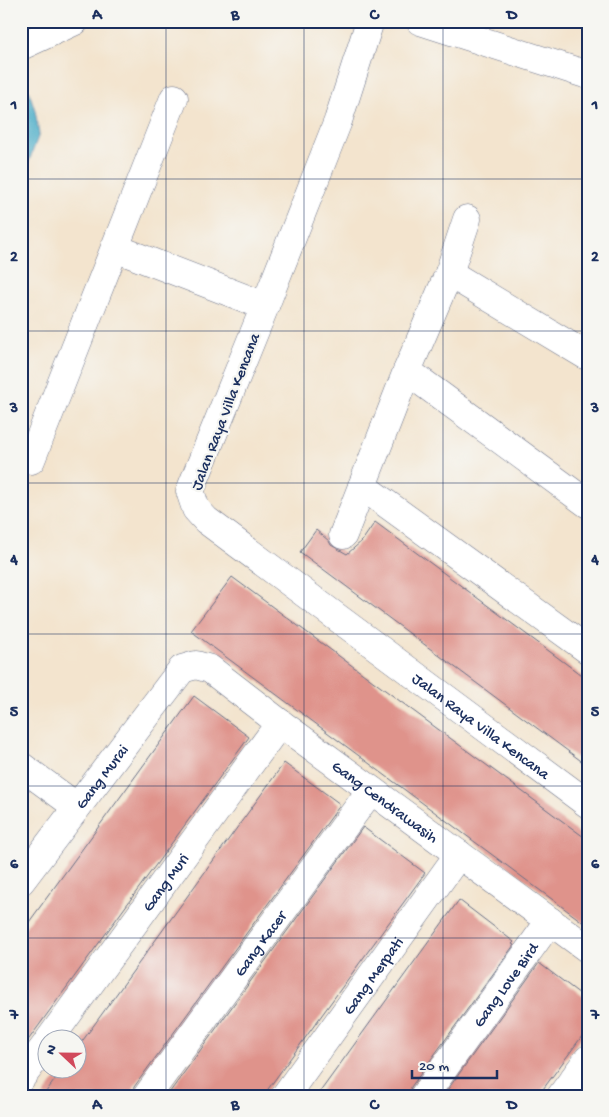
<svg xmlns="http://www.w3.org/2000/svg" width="609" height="1117" viewBox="0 0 609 1117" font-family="'Gochi Hand',sans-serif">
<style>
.water{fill:#48acc7;stroke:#326e92}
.building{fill:#df938b}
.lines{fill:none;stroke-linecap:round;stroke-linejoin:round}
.minor-casing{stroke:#676e85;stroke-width:29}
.tertiary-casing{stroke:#676e85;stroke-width:29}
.minor{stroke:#fff;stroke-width:28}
.tertiary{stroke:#fff;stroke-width:28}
.grid{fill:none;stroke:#1b2f5e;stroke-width:1;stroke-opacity:0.55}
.labels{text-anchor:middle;stroke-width:4.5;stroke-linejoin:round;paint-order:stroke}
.street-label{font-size:16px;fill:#1b2f5e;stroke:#f6f6f2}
.neatline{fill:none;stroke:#1b2f5e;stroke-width:2}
.grid-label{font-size:16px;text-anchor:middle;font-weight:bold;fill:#1b2f5e}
</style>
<rect width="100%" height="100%" fill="#f6f6f2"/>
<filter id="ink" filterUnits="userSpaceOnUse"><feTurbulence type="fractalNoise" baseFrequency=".02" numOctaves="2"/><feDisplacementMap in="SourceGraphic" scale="10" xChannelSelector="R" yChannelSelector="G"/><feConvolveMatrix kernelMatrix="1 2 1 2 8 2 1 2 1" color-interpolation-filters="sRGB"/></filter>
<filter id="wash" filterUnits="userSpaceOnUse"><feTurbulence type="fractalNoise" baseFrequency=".0096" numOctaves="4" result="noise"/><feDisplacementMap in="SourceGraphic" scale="20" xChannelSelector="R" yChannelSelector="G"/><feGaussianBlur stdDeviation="1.12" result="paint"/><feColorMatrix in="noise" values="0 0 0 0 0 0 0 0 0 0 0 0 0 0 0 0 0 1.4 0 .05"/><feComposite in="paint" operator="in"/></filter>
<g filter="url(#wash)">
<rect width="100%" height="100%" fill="#f3e4ce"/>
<!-- water -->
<path class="water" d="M21,67L35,110L39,134L21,183Z"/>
<g id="blocks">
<!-- building -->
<path class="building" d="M375,522L588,680V766L300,552L316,530L329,541L331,545L347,554L362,541Z
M232,577L588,840V926L191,631Z
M194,696L249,737L21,1050V933Z
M284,763L340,804L338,808L134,1087L132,1096H43L62,1070H78V1047Z
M363,827L425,873L263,1096H167Z
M459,900L514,942L512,944L514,945L411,1087L409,1096H317Z
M539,963L588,1000V1028L538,1096H443Z"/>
</g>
</g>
<g filter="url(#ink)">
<use href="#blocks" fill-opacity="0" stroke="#676e85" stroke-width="1"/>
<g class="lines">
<defs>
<g id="minor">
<path d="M115,248L265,306"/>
<path d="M449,273L587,356"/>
<path d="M407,371L588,504"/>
<path d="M31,460L174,98"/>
<path d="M362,486L588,650"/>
<path d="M343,535L407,371L449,273L467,219"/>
<path d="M21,766L77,807"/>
<path id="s1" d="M21,881L182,669L196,665L210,669L280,723L588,949"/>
<path id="s2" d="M49,1040L280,723"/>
<path d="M21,1078L48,1042"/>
<path id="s3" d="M147,1096L371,790"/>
<path id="s4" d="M285,1096L459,854"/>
<path id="s5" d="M424,1096L550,921"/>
<path d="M561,1096L588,1059"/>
</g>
<g id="tertiary">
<path id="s6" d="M370,21L338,121L265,306L190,491L196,509L206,520L588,804"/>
<path d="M420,21L588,75"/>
<path d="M21,46L75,21"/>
</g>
</defs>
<!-- minor casing -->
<use href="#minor" class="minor-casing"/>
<!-- tertiary casing -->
<use href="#tertiary" class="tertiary-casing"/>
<!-- minor -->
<use href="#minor" class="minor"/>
<!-- tertiary -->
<use href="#tertiary" class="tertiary"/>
</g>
</g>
<!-- grid -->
<path class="grid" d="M166,21V1096M304,21V1096M443,21V1096M21,179H588M21,331H588M21,483H588M21,634H588M21,786H588M21,938H588"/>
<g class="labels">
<!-- street labels -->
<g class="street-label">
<text transform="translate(224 411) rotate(-69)" y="6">Jalan Raya Villa Kencana</text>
<text dy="6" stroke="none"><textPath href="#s6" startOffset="881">Jalan Raya Villa Kencana</textPath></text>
<text dy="6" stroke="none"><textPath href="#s1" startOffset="132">Gang Murai</textPath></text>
<text dy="6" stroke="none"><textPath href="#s1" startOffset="515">Gang Cendrawasih</textPath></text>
<text dy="6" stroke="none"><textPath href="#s2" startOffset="196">Gang Muri</textPath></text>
<text dy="6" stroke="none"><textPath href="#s3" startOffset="190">Gang Kacer</textPath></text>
<text dy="6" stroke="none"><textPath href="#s4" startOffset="149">Gang Merpati</textPath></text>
<text dy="6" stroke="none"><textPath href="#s5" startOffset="138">Gang Love Bird</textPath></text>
</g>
</g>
<!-- margin -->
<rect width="609" height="1117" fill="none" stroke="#f6f6f2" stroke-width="55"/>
<!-- north arrow -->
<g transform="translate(62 1054) rotate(292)"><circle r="24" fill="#f6f6f2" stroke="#9ea6b7"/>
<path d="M0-4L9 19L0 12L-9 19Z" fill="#d1495b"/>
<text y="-8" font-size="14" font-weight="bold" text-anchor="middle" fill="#1b2f5e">N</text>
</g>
<!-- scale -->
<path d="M412 1070v8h85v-8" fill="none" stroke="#1b2f5e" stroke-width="2.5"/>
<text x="419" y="1070" font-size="15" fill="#1b2f5e" stroke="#f6f6f2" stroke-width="4" paint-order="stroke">20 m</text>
<rect x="28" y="28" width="554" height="1062" class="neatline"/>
<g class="grid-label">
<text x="97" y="19">A</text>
<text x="235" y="19">B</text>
<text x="374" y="19">C</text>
<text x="512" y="19">D</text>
<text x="14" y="109">1</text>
<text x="595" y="109">1</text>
<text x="14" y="261">2</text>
<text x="595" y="261">2</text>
<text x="14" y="412">3</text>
<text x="595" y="412">3</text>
<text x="14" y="564">4</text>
<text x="595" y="564">4</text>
<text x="14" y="716">5</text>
<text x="595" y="716">5</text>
<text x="14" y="868">6</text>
<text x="595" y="868">6</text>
<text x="14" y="1019">7</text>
<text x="595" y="1019">7</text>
<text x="97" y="1109">A</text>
<text x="235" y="1109">B</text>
<text x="374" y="1109">C</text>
<text x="512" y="1109">D</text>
</g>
</svg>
